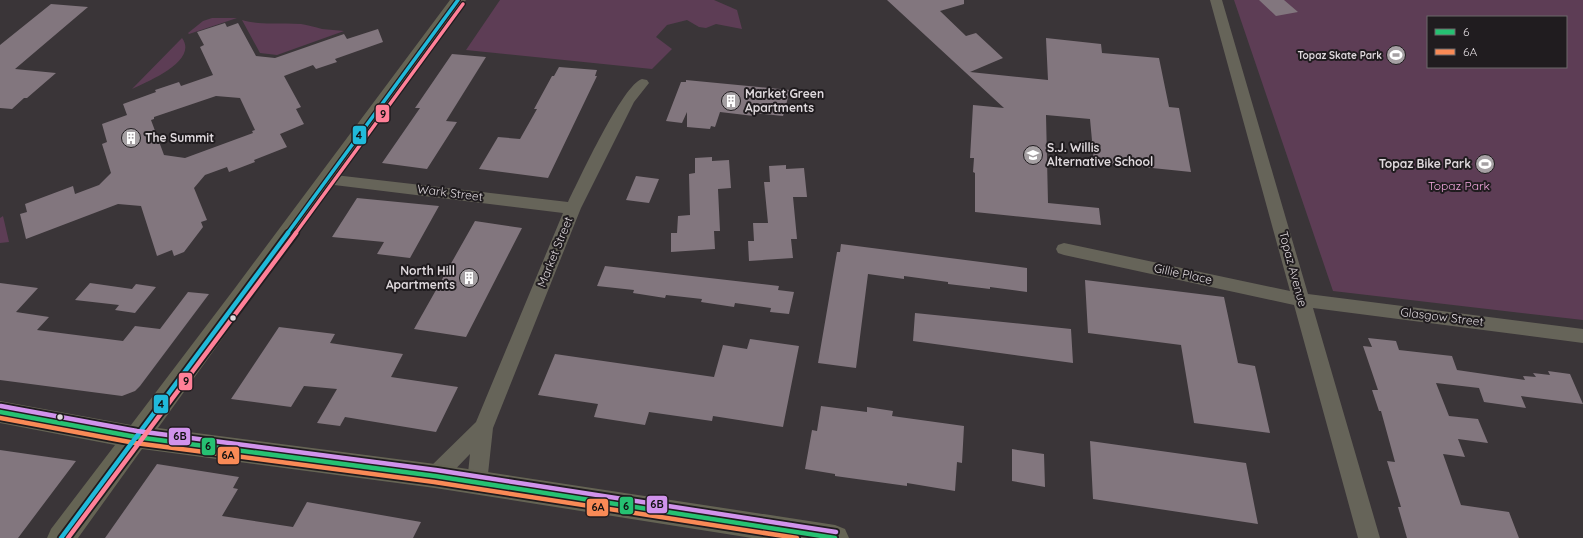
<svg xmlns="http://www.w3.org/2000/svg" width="1583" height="538" viewBox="0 0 1583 538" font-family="Quicksand,sans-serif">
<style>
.green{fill:#5d3d55;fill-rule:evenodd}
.building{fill:#82767e;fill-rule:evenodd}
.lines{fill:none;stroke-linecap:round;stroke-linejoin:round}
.street{fill:#666459;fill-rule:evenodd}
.secondary{fill:#656454;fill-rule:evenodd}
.bus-1-casing{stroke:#201c1f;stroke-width:8}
.bus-2-casing{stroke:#201c1f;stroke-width:8}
.bus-3-far1-casing{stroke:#201c1f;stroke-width:6}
.bus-3-casing{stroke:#201c1f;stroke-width:8}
.bus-4-casing{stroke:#201c1f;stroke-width:8}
.bus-5-far1-casing{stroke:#201c1f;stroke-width:6}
.bus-5-casing{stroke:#201c1f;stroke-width:8}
.bus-1{stroke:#26c172;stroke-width:4.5}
.bus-2{stroke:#f98a56;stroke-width:4.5}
.bus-3-far1{stroke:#20b9da;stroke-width:3.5}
.bus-3{stroke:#20b9da;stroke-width:4.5}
.bus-4{stroke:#d193ec;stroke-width:4.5}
.bus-5-far1{stroke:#ff8098;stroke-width:3.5}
.bus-5{stroke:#ff8098;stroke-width:4.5}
.bus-dot{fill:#dfd9dd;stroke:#201c1f;stroke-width:1.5}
.labels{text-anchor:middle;stroke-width:4;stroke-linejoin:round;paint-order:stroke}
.far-poi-label{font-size:10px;font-weight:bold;fill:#dfd9dd;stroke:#201c1f;text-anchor:end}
.poi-label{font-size:12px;font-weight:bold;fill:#dfd9dd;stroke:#201c1f;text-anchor:start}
.park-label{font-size:12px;fill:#f2a7de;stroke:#201c1f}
.street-label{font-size:12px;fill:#dfd9dd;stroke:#201c1f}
.line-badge{stroke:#201c1f;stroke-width:1.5}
.pale-badge-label{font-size:11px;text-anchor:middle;font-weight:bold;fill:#111}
</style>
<rect width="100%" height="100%" fill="#3a3538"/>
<!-- green -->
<path class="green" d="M500,0H714L737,10L742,29L716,24L706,28L699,27L687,20L667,25L656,37L672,49L652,69L466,50Z
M1234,0H1583V320L1333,291ZM1428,17H1566V67H1428Z
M212,18H237L189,34L188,33L203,21Z
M242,20C262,26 280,22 301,24C308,25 315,27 322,29C329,30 337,30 344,31L277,55L260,53Z
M182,38C199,61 147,82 132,89Z
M3,216L9,242L0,243V218Z"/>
<!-- building -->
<path class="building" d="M887,0H964V4L940,11L966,36L976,33L1003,58L970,72L1048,80L1046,38L1101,44L1102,53L1159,58L1169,107L1179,108L1191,172L1094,162L1090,119L1046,115L1048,203L1099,208L1101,225L975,212V173L973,172L974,158H970L973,105L1004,108Z
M1259,0H1284L1298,12L1276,16Z
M51,4L88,7L15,69L56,73L27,98H24L12,109L0,108V45Z
M225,23L227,27L238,23L256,56L275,58L344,34L347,39L378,29L383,42L335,59L337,62L316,69L313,65L284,76L301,107L296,109L304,124L280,134L287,147L254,160L255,162L229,172L227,167L205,175L194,188L207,220L201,222L203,227L184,252L174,256L172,250L157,256L141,206L118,204L26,239L20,214L27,212L25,204L73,186L75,194L99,185L111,173L102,144L107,142L102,124L127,115L123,104L156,92L155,90L179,82L181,86L213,75L200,47L204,45L197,32ZM216,96L240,98L255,130L252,131L253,133L185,158L164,155L151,120L154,119V117Z
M452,54L486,57L446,121L457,122L427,169L382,163L420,108H415Z
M559,67L597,70L595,76H597L548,178L479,169L498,137L520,139L537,109H534L552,76H554Z
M686,80L790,90L783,116L755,113L754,116L720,112L715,127L711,126L710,129L687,127V112L682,123L666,121L681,82H686Z
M712,157V161L729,160L731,188L718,189L720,231H714L715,249L671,252V233H677L678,216L690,215L689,174L695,173V158Z
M786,165V169L804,168L807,197H793L797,239H791L793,258L749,261L748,241H754L753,223H768L764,182H770L769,166Z
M636,176L659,179L649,203L626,200Z
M357,198L439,206L410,258L377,254L384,242L332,237Z
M475,221L522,228L466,337L414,329Z
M841,244L1027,268V292L990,287V289L948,284V282L904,276V279L868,274L856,368L818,363L837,252H840Z
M605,266L779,286L778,290L794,292L789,314L770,312L771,308L735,303L734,307L701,302L702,299L666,295L665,298L633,293L634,290L597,286Z
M1085,280L1224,297L1238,363L1255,366L1270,433L1194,423L1181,345L1088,333Z
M0,283L38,288L16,312L49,317L37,330L123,341L135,326L160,329L188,292L209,294L140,386L135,391L122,396L0,380Z
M90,283L132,289L136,284L156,287L135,313L115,310L119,305L75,300Z
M915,313L1071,329L1073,363L913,341Z
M279,327L335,334L330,343L403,354L391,377L458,387L436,432L345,417L340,426L317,423L337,389L304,386L291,407L231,399Z
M1368,338L1396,341L1399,350L1452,356L1457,370L1525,380L1523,376L1536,377L1533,373L1550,375L1548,371L1570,374L1583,404L1521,396L1526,408L1484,402L1479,388L1436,383L1449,416L1478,419L1488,443L1458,439L1465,457L1443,454L1461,505L1509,512L1519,538H1407L1398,507H1401L1387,461L1395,462L1381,411H1379L1372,390H1378L1363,346L1372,347Z
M750,339L799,346L783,427L713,416L712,421L649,412L645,425L594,417L598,404L538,395L555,354L714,377L723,345L747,349Z
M821,406L867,412V407L893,411L892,416L964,426L962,463L957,462L955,491L907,483V486L835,476V474L805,469L812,430L817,431Z
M1090,441L1246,463L1258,524L1093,499Z
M1012,449L1044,454L1045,487L1012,481Z
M0,450L76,461L18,538H0Z
M157,464L239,477L233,488L238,489L222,516L293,527L307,502L421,522L413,538H105Z"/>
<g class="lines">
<!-- street -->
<path class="street" d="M1210,0H1222L1308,294L1583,329V343L1313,308L1380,538H1358L1294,305L1064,255L1058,253L1056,249L1058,245L1064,243L1290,291Z
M642,79L647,80L649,83L634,102L581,208L493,428L487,483L484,490L477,493L470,490L467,483L470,454L442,483L435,485L428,483L425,476L428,469L476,422L563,213L326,184L321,183L318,179L321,175L326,174L568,202C579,180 623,84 642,79Z"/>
<!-- secondary -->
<path class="secondary" d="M450,0H466L158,428L435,464L835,525L845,529L849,538H752L435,488L142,449L78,538H47L51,529L115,445L0,423V401L131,425L235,288Z"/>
<defs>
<path id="bus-1" d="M0,412L136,437L435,476L835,538"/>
<path id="bus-2" d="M0,418L135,443L434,482L797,538"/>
<path id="bus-3-far1" d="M287,234L458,0"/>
<path id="bus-3" d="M61,538L288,233"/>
<path id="bus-4" d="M1,406L137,431L436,470L836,532"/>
<path id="bus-5-far1" d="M295,234L463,4"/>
<path id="bus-5" d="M68,538L296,233"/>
</defs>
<!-- bus-1 casing -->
<use href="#bus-1" class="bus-1-casing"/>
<!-- bus-2 casing -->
<use href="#bus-2" class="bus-2-casing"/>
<!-- bus-3-far1 casing -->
<use href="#bus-3-far1" class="bus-3-far1-casing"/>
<!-- bus-3 casing -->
<use href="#bus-3" class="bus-3-casing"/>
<!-- bus-4 casing -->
<use href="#bus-4" class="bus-4-casing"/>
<!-- bus-5-far1 casing -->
<use href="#bus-5-far1" class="bus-5-far1-casing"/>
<!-- bus-5 casing -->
<use href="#bus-5" class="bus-5-casing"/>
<!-- bus-1 -->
<use href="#bus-1" class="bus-1"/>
<!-- bus-2 -->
<use href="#bus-2" class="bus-2"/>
<!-- bus-3-far1 -->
<use href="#bus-3-far1" class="bus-3-far1"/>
<!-- bus-3 -->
<use href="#bus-3" class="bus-3"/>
<!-- bus-4 -->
<use href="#bus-4" class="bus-4"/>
<!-- bus-5-far1 -->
<use href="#bus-5-far1" class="bus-5-far1"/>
<!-- bus-5 -->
<use href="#bus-5" class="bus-5"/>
</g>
<!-- icons -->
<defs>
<symbol id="stadium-disc" viewBox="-11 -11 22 22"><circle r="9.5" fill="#a5a0a3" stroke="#201c1f"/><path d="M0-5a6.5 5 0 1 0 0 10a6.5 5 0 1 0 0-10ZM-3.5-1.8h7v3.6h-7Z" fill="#fff"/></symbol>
<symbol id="building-disc" viewBox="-11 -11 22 22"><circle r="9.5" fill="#a5a0a3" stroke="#201c1f"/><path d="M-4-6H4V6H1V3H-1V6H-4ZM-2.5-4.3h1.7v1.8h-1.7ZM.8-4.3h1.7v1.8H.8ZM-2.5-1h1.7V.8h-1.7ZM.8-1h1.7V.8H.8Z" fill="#fff"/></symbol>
<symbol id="school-disc" viewBox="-11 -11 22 22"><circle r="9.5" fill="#a5a0a3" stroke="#201c1f"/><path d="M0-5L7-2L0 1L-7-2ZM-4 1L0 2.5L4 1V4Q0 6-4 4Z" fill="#fff"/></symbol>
</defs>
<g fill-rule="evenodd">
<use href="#stadium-disc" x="1385" y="44" width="22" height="22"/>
<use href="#building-disc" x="720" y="90" width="22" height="22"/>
<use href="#building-disc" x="120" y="127" width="22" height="22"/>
<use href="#school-disc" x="1022" y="144" width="22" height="22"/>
<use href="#stadium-disc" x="1474" y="153" width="22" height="22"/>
<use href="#building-disc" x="458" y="267" width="22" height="22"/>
</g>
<!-- markers -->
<g class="bus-dot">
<circle cx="233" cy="318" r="3.5"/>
<circle cx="60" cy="417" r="3.5"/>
</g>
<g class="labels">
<!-- far-poi labels -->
<g class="far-poi-label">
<text x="1382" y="59">Topaz Skate Park</text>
</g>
<!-- poi labels -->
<g class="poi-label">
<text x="745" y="98">Market Green<tspan x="745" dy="14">Apartments</tspan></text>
<text x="145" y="142">The Summit</text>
<text x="1047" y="152">S.J. Willis<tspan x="1047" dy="14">Alternative School</tspan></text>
<text x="1471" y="168" text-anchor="end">Topaz Bike Park</text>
<text x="455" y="275" text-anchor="end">North Hill<tspan x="455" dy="14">Apartments</tspan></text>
</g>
<!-- park labels -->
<g class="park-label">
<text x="1459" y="190">Topaz Park</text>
</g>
<!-- street labels -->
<g class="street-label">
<text transform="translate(450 193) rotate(7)" y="4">Wark Street</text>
<text transform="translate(555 252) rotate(-68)" y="4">Market Street</text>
<text transform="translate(1293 269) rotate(75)" y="4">Topaz Avenue</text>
<text transform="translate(1183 274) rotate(12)" y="4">Gillie Place</text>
<text transform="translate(1442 317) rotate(7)" y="4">Glasgow Street</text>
</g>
</g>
<g class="line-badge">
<rect x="375" y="104" width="15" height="19" rx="4" fill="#ff8098"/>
<rect x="352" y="125" width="15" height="20" rx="4" fill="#20b9da"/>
<rect x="178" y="372" width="15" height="19" rx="4" fill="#ff8098"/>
<rect x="153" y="394" width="16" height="20" rx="4" fill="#20b9da"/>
<rect x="168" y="427" width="23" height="19" rx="4" fill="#d193ec"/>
<rect x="201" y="437" width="15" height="19" rx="4" fill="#26c172"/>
<rect x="217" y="446" width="23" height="19" rx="4" fill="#f98a56"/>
<rect x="646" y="495" width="22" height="19" rx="4" fill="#d193ec"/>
<rect x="619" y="496" width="15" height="19" rx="4" fill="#26c172"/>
<rect x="586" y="498" width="23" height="19" rx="4" fill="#f98a56"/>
</g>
<g class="pale-badge-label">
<text x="383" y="118">9</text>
<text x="359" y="139">4</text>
<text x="186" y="385">9</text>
<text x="161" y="408">4</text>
<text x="180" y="440">6B</text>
<text x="208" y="450">6</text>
<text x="228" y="459">6A</text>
<text x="657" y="508">6B</text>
<text x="626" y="510">6</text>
<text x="598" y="511">6A</text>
</g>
<!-- legend -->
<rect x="1427" y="16" width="140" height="52" fill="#201c1f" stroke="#6c686b"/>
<rect x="1435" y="29" width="20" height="6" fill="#26c172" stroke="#6c686b"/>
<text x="1463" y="36" font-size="12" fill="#dfd9dd">6</text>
<rect x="1435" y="49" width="20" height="6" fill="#f98a56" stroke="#6c686b"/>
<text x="1463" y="56" font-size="12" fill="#dfd9dd">6A</text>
</svg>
